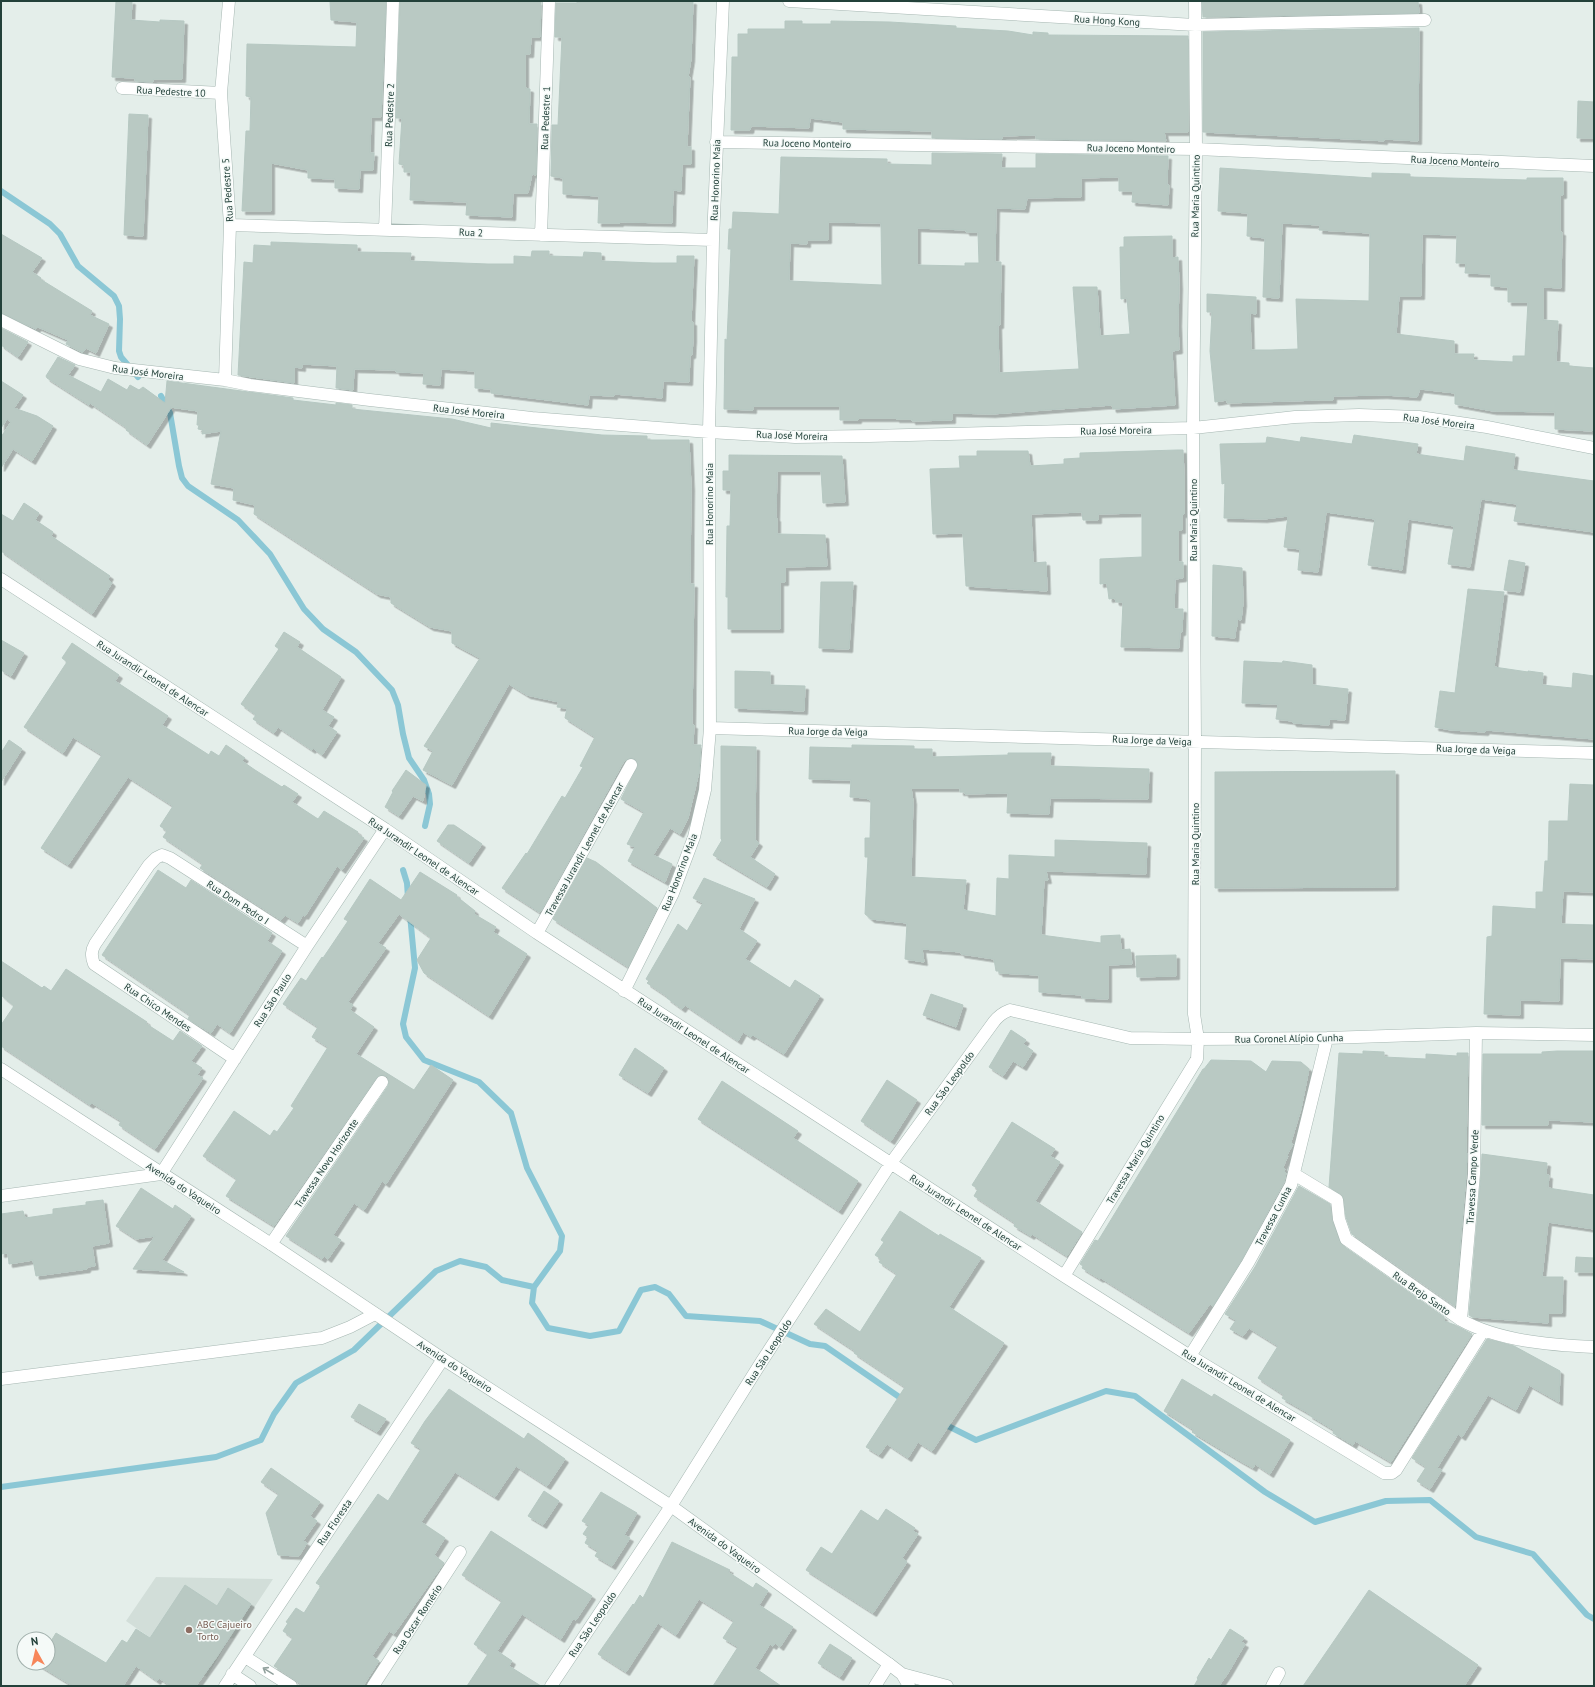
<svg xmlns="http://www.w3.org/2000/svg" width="1595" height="1687" viewBox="0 0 1595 1687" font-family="'PT Sans',sans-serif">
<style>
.built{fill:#d2ded9}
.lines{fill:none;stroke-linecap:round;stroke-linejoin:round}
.stream{stroke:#8bc7d5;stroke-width:6}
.building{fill:#b9c9c3;stroke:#b6c8c2;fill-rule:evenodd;filter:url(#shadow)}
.minor-casing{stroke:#a6b7b2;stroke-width:13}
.tertiary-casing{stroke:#a6b7b2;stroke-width:13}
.minor{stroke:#fff;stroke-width:12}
.tertiary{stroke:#fff;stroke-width:12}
.oneway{stroke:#91a09c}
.education-dot{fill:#8d6e63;stroke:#f5faf8;stroke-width:1.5}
.labels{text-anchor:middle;stroke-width:3;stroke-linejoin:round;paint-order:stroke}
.street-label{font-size:10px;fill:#23413a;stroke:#f5faf8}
.education-label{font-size:10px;fill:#785e54;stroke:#f5faf8;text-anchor:start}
</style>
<defs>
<filter id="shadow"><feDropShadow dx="3.5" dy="3.5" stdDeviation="0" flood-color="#0004"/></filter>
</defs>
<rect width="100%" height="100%" fill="#e4eeea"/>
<!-- built -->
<path class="built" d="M156,1577L273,1579L234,1638L229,1639L207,1677L126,1621Z"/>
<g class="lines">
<!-- stream -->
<path class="stream" d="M1,191L50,224L60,234L78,266L114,296L119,306L120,319L119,351L121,357L138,377
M161,396L170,413L179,466L182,478L188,486L238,520L270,554L304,609L323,629L356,652L392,690L398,705L403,734L409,758L424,780L429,794L430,804L425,826
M403,870L407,883L408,898
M410,915L415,968L403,1024L406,1037L424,1060L479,1082L511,1113L527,1168L562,1236L560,1251L534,1287L532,1303L548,1328L590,1336L619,1331L641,1290L655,1287L669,1294L686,1316L760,1321L810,1344L825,1346L905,1401
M942,1423L976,1440L1106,1391L1135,1396L1265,1492L1315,1522L1386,1501L1430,1500L1476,1537L1533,1554L1587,1615L1594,1619
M1,1487L216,1457L261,1440L274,1414L296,1383L354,1350L436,1271L460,1261L486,1267L502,1280L534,1287"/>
</g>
<!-- building -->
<path class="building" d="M116,1H132L131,20L160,22V20L184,21L182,79H153V82L135,81V78L112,77Z
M330,1H386L381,117H371L370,153H374L373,170H360L359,189L335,188V179L308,178V170L271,163V211H242L246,131H250L251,97L246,96L247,44L356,47L357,22L331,20Z
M400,1L541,2L540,37H531L530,54H525V88L530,89L529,124H537L536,175L532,174L528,193H513L512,217L466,215L467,202L410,200L411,172H404V165L399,164L402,118H396Z
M577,1H693L691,59L688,77H690L687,147H691V164H682L681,191L673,190L672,223L620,222V223H598L599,196L563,194V178L551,176L552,125H558L562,37H555L556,3H577Z
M1202,1H1418L1419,13L1203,17Z
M785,21H802V24H831V21L890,22L956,26V28L1008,31L1033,35V32L1048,33V35L1188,36V132H1164L1166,141L1036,139V135L1002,136V139L932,138V131L843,129V122L810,118L809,128L751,126L750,130H731L732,57H738V34H748V29H785Z
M1419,28L1418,141L1384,139V141L1371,140L1203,132V32Z
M1578,101L1594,102V138H1577Z
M129,114L148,115L143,236L124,235Z
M932,153L1002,154L1001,168H1036V154L1168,156L1167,185H1169L1168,205L1132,202L1133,191H1119V177L1081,178V197L1027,198L1025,209L996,208L995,262H1001L1000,325H998L999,373L1079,369L1073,287H1097L1100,336L1130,334L1127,298L1121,299L1120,247H1124V237L1172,236V258L1178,257L1179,286L1178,323L1179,350L1172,351L1175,405L1113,409L1112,405L992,414L952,413V420L912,421V419H896V418H858V420H840V406H753V410L724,409L725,339L727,340L731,249H728L729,229H732L733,212L779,214L781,157L887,159V164L932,165ZM828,222L881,223L882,285L789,281L790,243L807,244V240H828ZM917,228L966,230V232H978L979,263H965V266L917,265Z
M1220,168L1372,178V173L1410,174V177L1527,180V178H1563V195H1560V232H1562L1561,288L1543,287V320L1558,321L1556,362L1569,363V366L1594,368V427L1592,431L1555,429V412L1493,411L1455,404V393L1420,389L1417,397L1384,395L1333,396V400H1320L1227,403V400L1215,402L1210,351L1212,312H1207V294L1256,297V314L1250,313L1251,350H1271L1298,349L1296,299L1369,301L1370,233L1319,230L1320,225L1282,223L1279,298L1263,297L1265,238L1247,236L1248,213L1218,211ZM1422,234L1457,235L1456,263H1466L1465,273L1491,274V286L1508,287V302H1528L1525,356H1513V362L1473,360L1474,354H1454V341L1396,334L1399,296H1421Z
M1,234L42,258L32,272L41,278L40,279L92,311L90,315L109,324L96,353L86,348L83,352H82L66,344L68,340L38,327L36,329L1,313Z
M271,242L357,245V252L411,253L410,261L488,264H514V256L531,257L532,251H549V256L583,257L584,252L601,253V261L653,263H677V256H694L691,322H693V339L692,355H690L689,382L663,381L662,398L614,394V396L589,395L588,405L491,393V389L475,388V371L441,369L440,385L423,384L424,373L396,372V370L354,369L353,390L336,388L337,366L302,364V368L294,367V383L238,375L244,262L253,263L254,245L271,246Z
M1,328L28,342L18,357L1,345Z
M58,357L75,365L68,375L101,392L108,379L127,390L130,385L139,390L143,387L165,403L167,381L293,398V400L336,405V403L352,405V409L452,419L491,428V423L602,435L647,436V440H689L691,487L690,584H694L692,725H694L693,745H701L699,772L688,818L680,834L670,828L653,855L672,864L665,882L628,861L635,847L627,844L644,812L621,799L638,765L635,759L631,758L624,761L541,911L539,912L502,888L526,853L527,854L562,796L565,798L583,767L580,766L595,737L565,718L567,708L557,707L559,702L527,695L509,684L452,785L423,770L433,751L424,746L480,658L452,643V631L430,627L391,603V597L377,594L254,514L255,505L233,500L234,488L211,484L221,431L202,434L203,430L198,429L199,425H197L198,411L170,407L171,408L147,445L126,430L127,428L90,403L89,405L47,378L46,376Z
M1,381L23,395L14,408L37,416L53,426L32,461L13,449L1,468V437L11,422L7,419L1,428Z
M1354,435L1418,444L1416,454L1464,461L1466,446L1515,454L1513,470L1594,481V532L1514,521L1517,504L1481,499L1470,567L1448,564L1454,526L1408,519L1402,570L1368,565L1375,519L1326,512L1318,572L1298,570L1300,549L1284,547L1288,516L1264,519L1224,518L1225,483L1222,484L1220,444L1266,443L1267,437L1300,442L1301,437L1352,444Z
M1177,450H1183L1184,475V514H1182V530H1178V562H1183V578L1175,579L1174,609H1183L1182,632H1180L1179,648L1121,647L1123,602H1116L1115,598L1109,599L1107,583L1100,584V559L1142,557V513L1098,514V520H1083L1082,512L1031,514L1033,563L1046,562L1047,591L966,586L963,533L933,534L930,469L960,468L959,456H977V451H1028L1030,466L1064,464V459L1080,458V453Z
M729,455L842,456L845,502L823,503L821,471H777L776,518H777V534L825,535L827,566L785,567V582H780V629H728V597H726L727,526H730L731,490H723V471H729Z
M24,503L39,513L35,520L53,532L51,536L110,576L108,579L112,583L92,614L1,551V514L13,521Z
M1509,560L1525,563L1520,592L1504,590Z
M1213,565L1242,568L1243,603L1241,620L1237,619V627L1236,626L1235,638L1212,636Z
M821,582H853L849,649L819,648Z
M1468,589L1504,592L1494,667L1528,672V671L1543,673L1542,685L1572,688L1573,673L1594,676V739L1486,730L1485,732L1451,730L1435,727L1440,691L1455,693Z
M284,632L300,642L297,647L341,677L322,710L334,717L328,726L337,732L322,755L313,748L312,750L278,727L274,733L253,719L256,715L241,704L279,649L275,646Z
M1,640L24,653L11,676L1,670Z
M72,643L119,675L115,681L168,716L162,725L209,755L211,751L219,756L226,745L245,758L242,761L255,770L282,787L284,785L298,794L292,802L318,819L324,811L358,832L357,834L364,838L342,870L337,866L305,916L303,915L298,923L285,915L281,920L200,868L203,864L163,837L167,831L160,826L173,806L128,777L68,865L41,848L102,755L73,737L63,753L24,727L67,662L62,658Z
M1244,661L1282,663L1283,661L1312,665V685L1348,689L1345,720L1329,719V725L1293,723L1292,721L1276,719L1278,704L1242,703Z
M735,671L770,672V685L805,686L804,711L735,708Z
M9,740L22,749L1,782V753Z
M852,745L914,746V749H932V757L1008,755V753H1051L1050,766L1149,769L1148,799L1050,798L1049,814L1007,813L1008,793L965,794V792H960V788H911L913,801L911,877L966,880L963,910L996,916L997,878L1009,879V855L1055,857V840L1147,843L1146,874L1046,871L1048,880H1044L1041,935L1101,943V936L1120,935L1121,950L1130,949L1132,964L1108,965V999L1082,998V995L1039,992V975L999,973V971H996L994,959L961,954V952L922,949L924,962L905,959L907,923L871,919L865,914L868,857H865V838H870L871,800L867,799V798L850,797L851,780L809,779L810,747L852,748Z
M721,746L756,747L755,840L759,843L750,857L775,874L767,887L713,855L722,840L721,839Z
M406,770L426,785L423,801L413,796L399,816L385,807L393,792L392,791Z
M1395,771V887L1215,888V772Z
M1570,784L1594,785V892L1563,891L1561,924L1594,925V959L1560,958L1559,1001L1520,1000V1015L1484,1014L1487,937L1492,936L1493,906L1536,909V892H1543L1545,861H1548L1549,821H1568Z
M448,825H454L482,844L469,863L437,841Z
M587,858L596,862L657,908L628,967L553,919Z
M158,870L186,888L191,880L272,933L267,941L282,951L230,1033L217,1024L211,1033L188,1019L190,1015L102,955Z
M420,872L457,895L456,896L475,911L474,914L496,927L493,932L527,954L489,1016L424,973L417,960L431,938L399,914L378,943L386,948L348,1002L353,1005L350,1010L374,1027L356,1054L414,1090L431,1065L453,1080L386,1184L382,1181L364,1210L354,1203L333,1235L341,1240L328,1259L324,1256L322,1259L286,1236L388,1086L389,1082L387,1076L382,1075L376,1078L274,1226L226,1196L237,1179L203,1156L234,1111L270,1136L274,1130L277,1132L294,1108L291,1106L328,1047L312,1037L318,1027L283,1004L301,978L306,981L322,957L323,958L348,921L344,919L370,879L401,900Z
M704,878L755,899L739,929L757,941L745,959L790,988L795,980L820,996L784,1054L753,1035L751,1037L743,1032L738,1041L685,1005L682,1009L667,998L668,997L647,983L649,981L646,979L678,924L687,931L703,903L693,898Z
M1176,955V976L1137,977L1136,956Z
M1,961L42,988L44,986L51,991L66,969L147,1022L145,1023L173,1041L180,1031L202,1046L191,1061L202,1068L197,1075L203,1078L155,1149L119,1125L121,1121L92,1103L90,1105L1,1046V1025L14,1006L1,995Z
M931,994L963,1005L956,1027L923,1015Z
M1011,1030L1026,1040L1023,1044L1033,1051L1023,1067L1013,1061L1003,1076L989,1067Z
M635,1048L664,1068L648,1093L619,1075Z
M1363,1051L1384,1052V1057L1426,1059V1054L1457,1056V1053H1468L1466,1152L1467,1153L1466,1174L1455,1306L1352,1234L1346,1217L1343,1196L1329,1187L1339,1053L1363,1054Z
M1557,1051H1594V1122L1548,1120V1125H1482L1483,1054H1542V1052Z
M1211,1060L1251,1061L1266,1072L1272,1061L1301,1062L1309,1069L1301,1109L1291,1142L1293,1144L1287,1155L1288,1156L1283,1167L1285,1169L1284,1171L1286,1173L1284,1182L1242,1259L1213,1306L1210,1304L1189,1333L1101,1278L1100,1279L1082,1268L1083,1266L1080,1264L1095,1240L1098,1241L1203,1069H1204Z
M887,1080L917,1100L891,1141L861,1121Z
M722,1081L798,1131L793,1138L858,1181L839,1211L698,1119Z
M1012,1122L1055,1149L1050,1156L1060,1162L1035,1201L1082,1232L1067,1256L1032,1234L1031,1236L1014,1226L1015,1223L974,1196L978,1189L972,1185Z
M1482,1154L1547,1163L1546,1175H1549L1548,1188L1594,1195V1229L1548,1222L1542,1277H1563L1562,1313H1548V1323L1472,1317L1469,1315L1481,1175Z
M1299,1186L1330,1204L1332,1221L1342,1245L1444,1317V1321L1455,1325L1472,1334L1391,1462L1355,1441L1353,1445L1333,1433L1334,1430L1309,1415L1310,1414L1282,1398L1284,1395L1258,1378L1278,1346L1249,1328L1243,1336L1230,1329L1236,1320L1225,1314L1255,1267Z
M141,1188L173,1209L175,1205L191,1216L162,1260L184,1272L133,1269L155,1236L136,1239L116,1226Z
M103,1200L109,1243L92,1246L95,1266L87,1267V1269L36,1276L33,1260L9,1264L8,1253L1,1254V1214L23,1211L25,1218L53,1214V1209L86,1205V1202Z
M900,1211L939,1236L940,1234L981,1258L949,1307L1004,1343L932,1451L918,1442L908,1458L887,1444L879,1455L866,1447L905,1387L854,1353L855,1351L814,1324L826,1309L860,1332L897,1274L879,1262L881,1259L875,1255L884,1242L881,1240Z
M1576,1257L1594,1258V1272H1575Z
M1487,1339L1514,1346L1560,1371L1559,1402L1529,1385L1516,1410L1488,1395L1462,1437L1458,1434L1437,1468L1442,1470L1430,1489L1417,1481L1426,1467L1412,1458Z
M1182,1379L1212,1397L1214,1394L1290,1440L1270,1474L1255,1464L1253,1468L1237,1459L1192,1432L1194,1430L1164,1411Z
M449,1389L524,1439L528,1433L565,1459L547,1486L516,1466L495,1497L455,1472L421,1522L445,1538L434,1555L444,1563L394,1634L389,1631L372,1656L379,1661L363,1686H304L274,1666L293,1638L283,1631L288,1623L286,1622L296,1608L304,1613L321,1586L316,1583L378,1494L388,1501L421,1449L411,1443L425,1421Z
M359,1404L386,1419L377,1432L351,1417Z
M271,1468L320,1502L310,1516L317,1521L303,1541L307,1543L299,1556L278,1555L266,1513L279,1494L261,1482Z
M544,1491L559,1501L543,1525L528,1516Z
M601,1492L637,1513L624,1535L630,1538L612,1566L595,1556L598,1551L585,1543L588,1537L583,1534L589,1525L582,1521Z
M886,1509L915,1528L913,1531L918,1534L902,1558L907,1562L873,1613L806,1570L821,1547L832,1554L861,1510L878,1521Z
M491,1531L592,1596L576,1620L573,1619L561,1639L522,1614L497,1651L512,1661L509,1666L541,1686H467L488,1654L474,1644L502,1601L462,1575Z
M672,1542L730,1570L728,1572L753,1588L756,1583L768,1591L759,1605L793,1627L780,1647L775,1643L773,1646L770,1644L755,1668L781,1686H713L738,1647L723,1638L734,1621L699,1599L676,1635L658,1623L626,1672L598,1654L633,1604L634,1605L640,1595L643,1598Z
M185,1585L217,1606L228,1588L251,1604L216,1658L196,1686H171L159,1678L157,1681L136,1666L123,1686H73L37,1664L48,1663V1646L56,1633L106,1663L122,1640L127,1643L136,1629L150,1638Z
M1369,1590L1478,1665L1464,1686H1303Z
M1230,1629L1244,1638L1241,1642L1245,1644L1228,1673L1219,1686H1194L1198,1679L1197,1678L1209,1658L1211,1660Z
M830,1644L852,1658L840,1677L818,1663Z"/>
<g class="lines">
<defs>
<path id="minor" d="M789,1L1195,25L1425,20
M122,88L221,93
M716,142L1196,149L1594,166
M230,225L713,240
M385,230L393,1
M541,235L549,1
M1,320L79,359L115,368L225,380L250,385L370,400L532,418L709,432L795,437L869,436L1193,428L1295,417L1359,415L1419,417L1487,427L1594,448
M225,380L230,225L221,93L229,1
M1,579L385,829L537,933L1064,1276L1190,1356L1384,1473H1392L1396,1470L1483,1331
M710,728L1594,753
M537,933L631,765
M624,991L673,893L694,837L705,790L710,728L709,432L713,240L723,1
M235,1059L94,964C91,956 91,951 95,944L149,865L156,858L162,855L170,858L307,946
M1294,1174L1337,1200L1339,1219L1346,1239L1461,1320C1499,1341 1550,1345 1594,1347
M1,1196L161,1174L307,946L385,829
M271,1244L382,1082
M1064,1276L1197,1059L1198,1039L1194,1014L1195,741L1193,428L1196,149L1195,1
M1461,1320L1474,1174L1476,1033
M1190,1356L1248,1263L1291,1185L1327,1038
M1,1379L322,1338L350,1327L375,1314
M245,1657L291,1686
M232,1674L250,1686
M225,1686L443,1359
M373,1686L460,1552
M551,1686L671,1506L762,1361L891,1163L993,1023C998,1016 1002,1013 1010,1010L1130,1038L1198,1039L1327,1038L1476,1033L1594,1035
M875,1686L889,1664
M1272,1686L1279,1673"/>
<path id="tertiary" d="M1,1069L271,1244L443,1359L671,1506L889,1664L902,1674L909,1686
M902,1674L947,1686"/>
</defs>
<!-- minor casing -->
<use href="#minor" class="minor-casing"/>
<!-- tertiary casing -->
<use href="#tertiary" class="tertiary-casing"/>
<!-- minor -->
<use href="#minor" class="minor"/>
<!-- tertiary -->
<use href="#tertiary" class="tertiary"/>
</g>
<!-- one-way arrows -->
<defs><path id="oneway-shaft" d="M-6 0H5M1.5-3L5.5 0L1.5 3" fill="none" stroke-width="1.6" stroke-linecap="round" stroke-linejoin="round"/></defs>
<use class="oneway" href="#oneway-shaft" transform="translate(268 1671) rotate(-148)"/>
<!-- markers -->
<circle class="education-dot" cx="189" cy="1630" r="4"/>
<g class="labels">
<!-- street labels -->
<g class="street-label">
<text transform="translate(1107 20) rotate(3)" y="4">Rua Hong Kong</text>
<text transform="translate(171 91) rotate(3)" y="4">Rua Pedestre 10</text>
<text transform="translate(389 115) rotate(-88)" y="4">Rua Pedestre 2</text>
<text transform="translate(545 118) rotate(-88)" y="4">Rua Pedestre 1</text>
<text transform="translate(807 143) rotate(1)" y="4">Rua Joceno Monteiro</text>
<text transform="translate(1131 148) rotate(1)" y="4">Rua Joceno Monteiro</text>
<text transform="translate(1455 161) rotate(3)" y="4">Rua Joceno Monteiro</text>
<text transform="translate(715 180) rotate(-88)" y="4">Rua Honorino Maia</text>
<text transform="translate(227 190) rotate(-94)" y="4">Rua Pedestre 5</text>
<text transform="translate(1195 196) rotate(-89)" y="4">Rua Maria Quintino</text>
<text transform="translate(471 232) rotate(2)" y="4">Rua 2</text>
<text transform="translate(148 372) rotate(7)" y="4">Rua José Moreira</text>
<text transform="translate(469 411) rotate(6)" y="4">Rua José Moreira</text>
<text transform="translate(1439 421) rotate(7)" y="4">Rua José Moreira</text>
<text transform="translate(1116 430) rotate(-1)" y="4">Rua José Moreira</text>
<text transform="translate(792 435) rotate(2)" y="4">Rua José Moreira</text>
<text transform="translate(709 504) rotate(-90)" y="4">Rua Honorino Maia</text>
<text transform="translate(1193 520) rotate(-90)" y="4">Rua Maria Quintino</text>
<text transform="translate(153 678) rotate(33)" y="4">Rua Jurandir Leonel de Alencar</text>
<text transform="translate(828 731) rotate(1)" y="4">Rua Jorge da Veiga</text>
<text transform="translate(1152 740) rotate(2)" y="4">Rua Jorge da Veiga</text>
<text transform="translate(1476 749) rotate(2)" y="4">Rua Jorge da Veiga</text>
<text transform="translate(1195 844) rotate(-90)" y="4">Rua Maria Quintino</text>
<text transform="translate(584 849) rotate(-61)" y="4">Travessa Jurandir Leonel de Alencar</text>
<text transform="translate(424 856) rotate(34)" y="4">Rua Jurandir Leonel de Alencar</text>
<text transform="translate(679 872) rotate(-69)" y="4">Rua Honorino Maia</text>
<text transform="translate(238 902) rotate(33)" y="4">Rua Dom Pedro I</text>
<text transform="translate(272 1000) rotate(-58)" y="4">Rua São Paulo</text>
<text transform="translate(158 1007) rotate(34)" y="4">Rua Chico Mendes</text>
<text transform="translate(694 1035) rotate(33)" y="4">Rua Jurandir Leonel de Alencar</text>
<text transform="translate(1289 1038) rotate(-1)" y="4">Rua Coronel Alípio Cunha</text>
<text transform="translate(949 1083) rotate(-54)" y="4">Rua São Leopoldo</text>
<text transform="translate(1135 1159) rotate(-59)" y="4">Travessa Maria Quintino</text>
<text transform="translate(326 1163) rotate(-56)" y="4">Travessa Novo Horizonte</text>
<text transform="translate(1472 1177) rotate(-87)" y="4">Travessa Campo Verde</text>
<text transform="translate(184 1188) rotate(33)" y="4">Avenida do Vaqueiro</text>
<text transform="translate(966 1212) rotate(33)" y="4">Rua Jurandir Leonel de Alencar</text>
<text transform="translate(1273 1216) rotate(-62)" y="4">Travessa Cunha</text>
<text transform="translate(1422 1293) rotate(35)" y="4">Rua Brejo Santo</text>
<text transform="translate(768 1352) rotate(-57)" y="4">Rua São Leopoldo</text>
<text transform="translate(455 1366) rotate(33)" y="4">Avenida do Vaqueiro</text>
<text transform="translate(1239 1385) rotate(31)" y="4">Rua Jurandir Leonel de Alencar</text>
<text transform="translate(334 1522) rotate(-56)" y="4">Rua Floresta</text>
<text transform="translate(725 1545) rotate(36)" y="4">Avenida do Vaqueiro</text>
<text transform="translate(417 1619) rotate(-57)" y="4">Rua Oscar Romério</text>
<text transform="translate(592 1624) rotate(-56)" y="4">Rua São Leopoldo</text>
</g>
<!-- education labels -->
<g class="education-label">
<text x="197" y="1628">ABC Cajueiro<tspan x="197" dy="12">Torto</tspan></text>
</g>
</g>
<!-- border -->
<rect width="1595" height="1687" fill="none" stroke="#23413a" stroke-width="4"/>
<!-- north arrow -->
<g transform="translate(36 1651) rotate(352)"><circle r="19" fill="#f5faf8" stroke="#a1b0ac"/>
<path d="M0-3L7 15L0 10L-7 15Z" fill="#f7865a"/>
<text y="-6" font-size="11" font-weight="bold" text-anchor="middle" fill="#23413a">N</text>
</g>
</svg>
